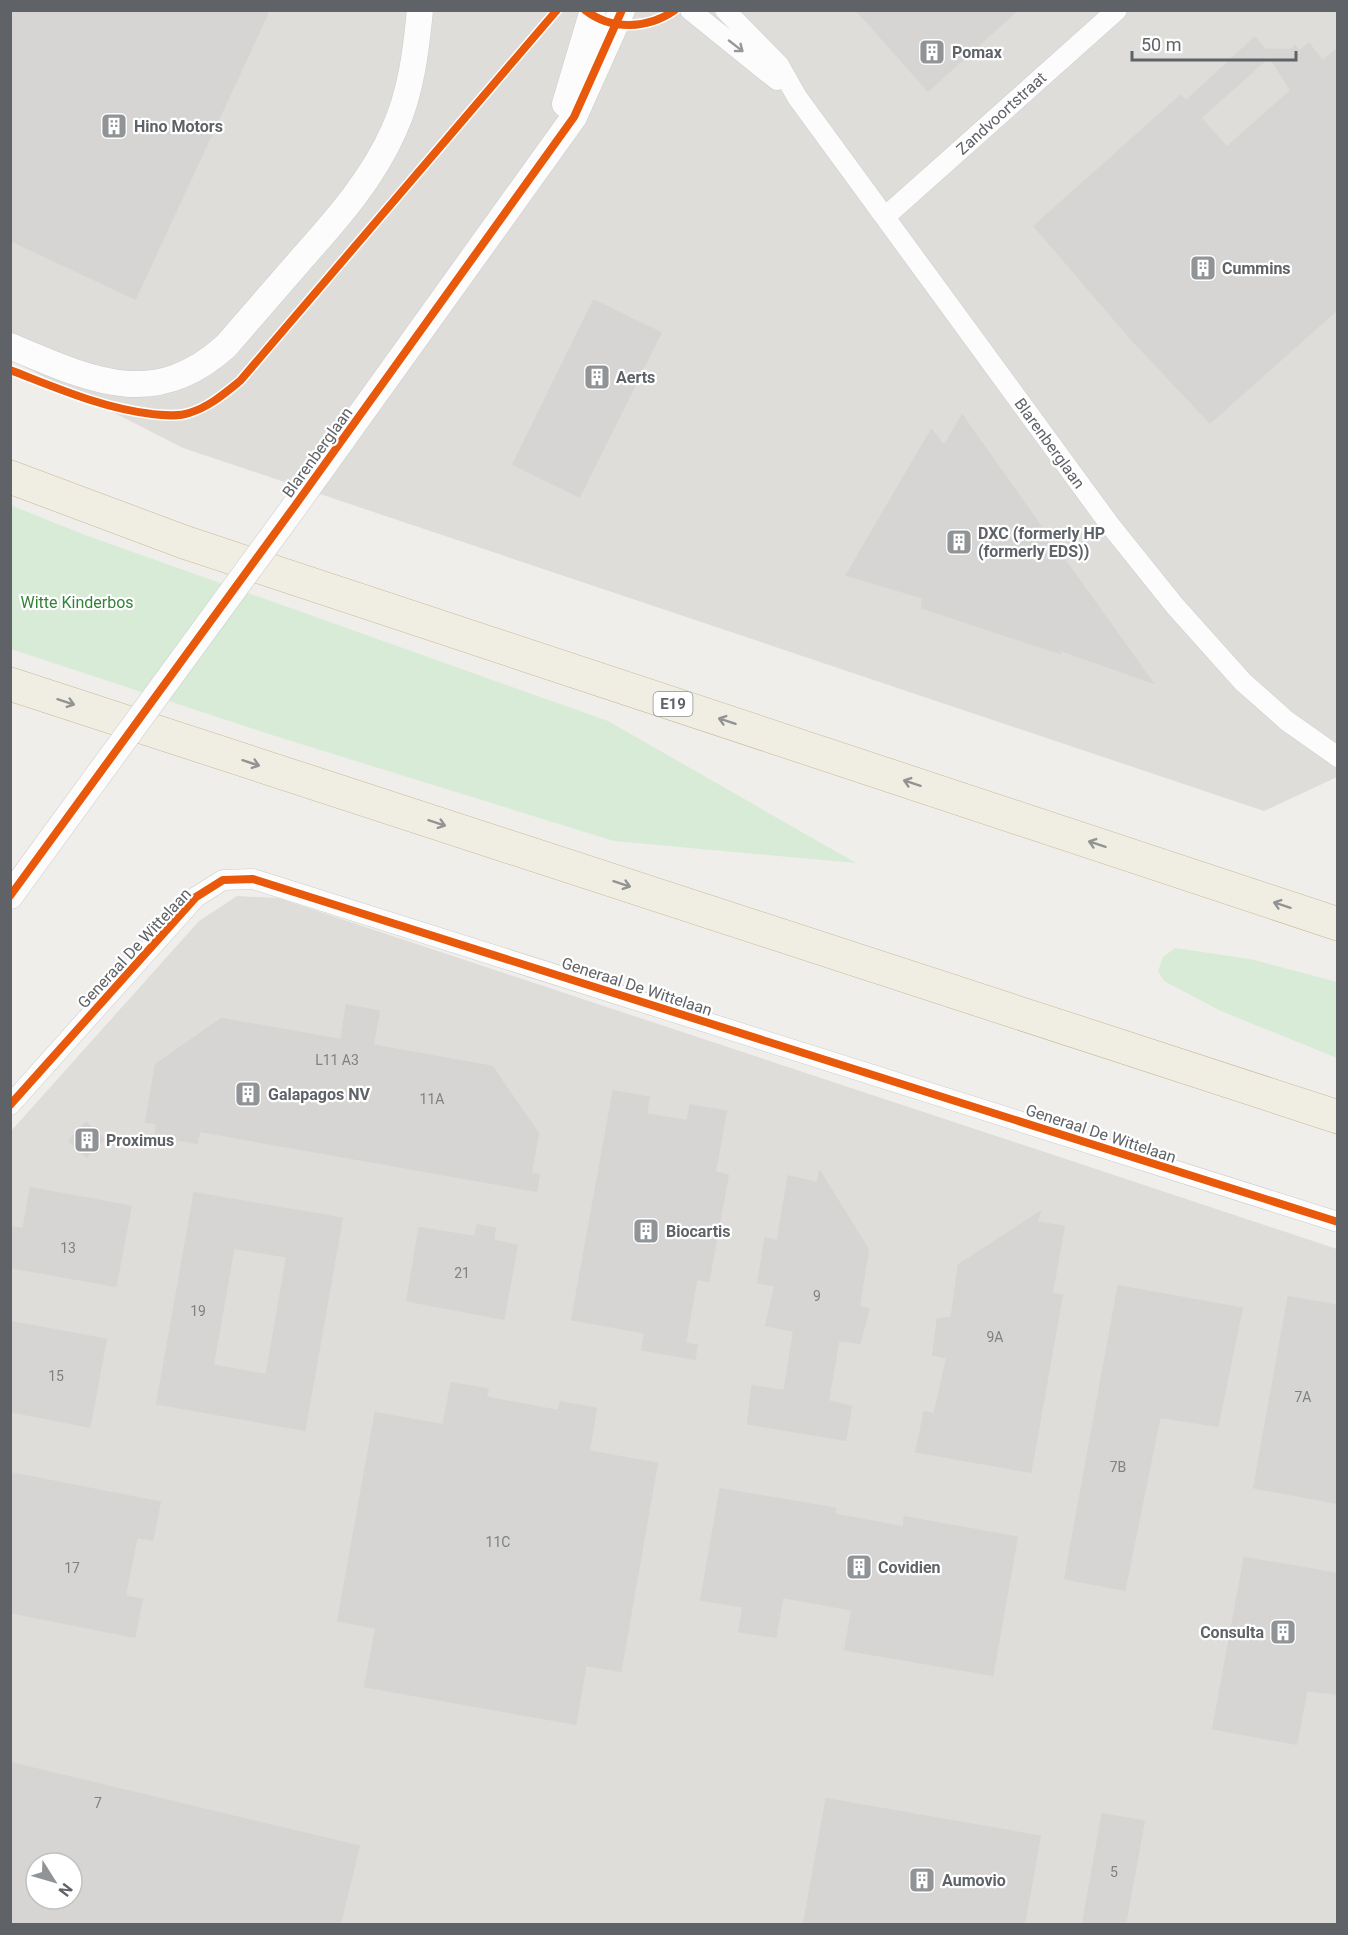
<svg xmlns="http://www.w3.org/2000/svg" width="1348" height="1935" viewBox="0 0 1348 1935" font-family="Roboto,sans-serif">
<style>
.industrial{fill:#dfddda;fill-rule:evenodd}
.green{fill:#d8ebd6}
.building{fill:#d6d5d3;stroke:#deddd9;stroke-width:1.5;fill-rule:evenodd}
.lines{fill:none;stroke-linecap:round;stroke-linejoin:round}
.minor-casing{stroke:#cbcccc;stroke-width:21}
.tertiary-casing{stroke:#cbcccc;stroke-width:27}
.motorway-casing{stroke:#c8b996;stroke-width:34}
.minor{stroke:#fdfcfc;stroke-width:20}
.tertiary{stroke:#fdfcfc;stroke-width:26}
.motorway{stroke:#f0ede3;stroke-width:33}
.tertiary-bridge-casing{stroke:#cbcccc;stroke-width:27;stroke-linecap:butt}
.tertiary-bridge{stroke:#fdfcfc;stroke-width:26}
.cycleway-casing{stroke:#fff;stroke-width:11}
.cycleway{stroke:#e8590c;stroke-width:8}
.oneway{stroke:#96999c}
.oneway2{stroke:#929393}
.labels{text-anchor:middle;stroke-width:4.5;stroke-linejoin:round;paint-order:stroke}
.number-label{font-size:14px;fill:#7e8184}
.shield{fill:#fff;stroke:#8f9295;stroke-width:1.5}
.shield-label{font-size:15px;font-weight:bold;fill:#5f6368}
.poi-label{font-size:16px;font-weight:bold;fill:#5f6368;stroke:#fff;text-anchor:start}
.street-label{font-size:16px;fill:#5f6368;stroke:#fff}
.park-label{font-size:16px;fill:#348238;stroke:#fff}
</style>
<rect width="100%" height="100%" fill="#efeeea"/>
<!-- industrial -->
<path class="industrial" d="M10,11H1337V777L1264,811L183,448L11,360Z
M237,896L278,898L1337,1249V1924H11V1131L199,921ZM36,1863H72V1899H36Z"/>
<!-- green -->
<path class="green" d="M10,505L85,535L608,721L856,863L614,841L272,735L11,649Z
M1175,948L1250,959L1337,982V1058L1221,1011L1164,981L1158,971L1163,957Z"/>
<!-- building -->
<path class="building" d="M10,10H271L136,301L10,242Z
M854,10H1020L928,93Z
M1255,35L1266,48H1291L1295,43L1300,49L1309,41L1323,59L1338,46V311L1210,425L1128,338L1032,226L1181,93L1186,99ZM1269,59L1289,90L1227,145L1203,118Z
M593,298L663,332L580,499L511,465Z
M962,412L1046,531L1157,686L1061,652L1063,656L920,609L921,599L844,576L931,427L944,443Z
M345,1003L381,1010L375,1044L493,1065L540,1133L533,1172L541,1173L538,1193L201,1133L198,1145L153,1137L155,1125L144,1123L154,1064L221,1017L340,1038Z
M612,1089L651,1096L648,1113L686,1119L689,1103L728,1110L717,1171L730,1174L710,1283L698,1281L687,1342L699,1344L696,1361L640,1351L643,1334L570,1321Z
M86,1120L106,1139L87,1159L67,1141Z
M819,1167L870,1249L861,1305L871,1308L861,1345L840,1342L830,1400L853,1405L847,1442L746,1425L751,1384L783,1389L792,1332L764,1327L773,1287L756,1284L764,1236L776,1239L787,1174L816,1181Z
M29,1186L133,1205L117,1288L10,1269V1225L22,1227Z
M193,1191L344,1217L306,1432L155,1405ZM235,1250L285,1258L265,1373L215,1364Z
M1043,1208L1039,1221L1066,1225L1054,1292L1064,1294L1032,1474L914,1453L923,1410L933,1412L945,1359L931,1356L936,1318L950,1316L957,1264Z
M476,1223L497,1227L495,1239L519,1244L505,1321L405,1302L418,1226L474,1235Z
M1117,1284L1244,1307L1219,1428L1161,1419L1126,1592L1063,1580Z
M1287,1295L1338,1304V1505L1252,1489Z
M10,1320L108,1338L91,1429L10,1413Z
M450,1381L490,1388L488,1396L557,1409L559,1400L598,1407L591,1450L659,1462L622,1673L587,1667L577,1726L363,1688L374,1629L336,1622L374,1411L442,1423Z
M10,1471L162,1501L154,1542L138,1539L127,1595L144,1598L136,1639L10,1614Z
M719,1487L837,1507L836,1513L902,1525L903,1515L1019,1536L994,1677L843,1651L850,1611L784,1599L777,1639L737,1633L741,1608L699,1601Z
M1243,1556L1338,1572V1696L1308,1692L1298,1746L1211,1730Z
M10,1761L361,1845L342,1924H10ZM36,1863H72V1899H36Z
M825,1797L1042,1835L1026,1924H802Z
M1101,1812L1146,1820L1127,1924H1081Z"/>
<g class="lines">
<defs>
<path id="minor" d="M690,10L777,80
M725,10L779,65L797,97L1110,525L1175,606L1243,682L1287,721L1338,757
M886,216L1117,10
M10,1105L196,897L223,880L253,879L1338,1222"/>
<path id="tertiary" d="M565,104L593,10
M10,346C89,379 153,412 226,346C252,316 278,286 304,256C338,218 373,178 394,130C411,93 416,51 420,10
M294,507L574,117L622,10
M10,896L96,778"/>
<path id="motorway" d="M10,477L184,542L1338,924
M10,684L1338,1117"/>
</defs>
<!-- minor casing -->
<use href="#minor" class="minor-casing"/>
<!-- tertiary casing -->
<use href="#tertiary" class="tertiary-casing"/>
<!-- motorway casing -->
<use href="#motorway" class="motorway-casing"/>
<!-- minor -->
<use href="#minor" class="minor"/>
<!-- tertiary -->
<use href="#tertiary" class="tertiary"/>
<!-- motorway -->
<use href="#motorway" class="motorway"/>
<defs>
<path id="tertiary-bridge" d="M96,778L294,507"/>
</defs>
<!-- tertiary-bridge casing -->
<use href="#tertiary-bridge" class="tertiary-bridge-casing"/>
<!-- tertiary-bridge -->
<use href="#tertiary-bridge" class="tertiary-bridge"/>
<defs>
<path id="cycleway" d="M585,10C612,31 648,29 675,10
M10,370C57,388 102,408 152,414C164,415 178,417 189,413C209,407 224,394 240,381L557,10
M10,896L294,507L574,117L622,10
M10,1105L196,897L223,880L253,879L1338,1222"/>
</defs>
<!-- cycleway casing -->
<use href="#cycleway" class="cycleway-casing"/>
<!-- cycleway -->
<use href="#cycleway" class="cycleway"/>
</g>
<!-- one-way arrows -->
<defs><path id="oneway-shaft" d="M-6 0H5M1.5-3L5.5 0L1.5 3" fill="none" stroke-width="1.6" stroke-linecap="round" stroke-linejoin="round" transform="scale(1.5)"/></defs>
<use class="oneway" href="#oneway-shaft" transform="translate(736 46) rotate(38)"/>
<g class="oneway2">
<use href="#oneway-shaft" transform="translate(66 702) rotate(18)"/>
<use href="#oneway-shaft" transform="translate(727 721) rotate(-162)"/>
<use href="#oneway-shaft" transform="translate(251 763) rotate(18)"/>
<use href="#oneway-shaft" transform="translate(912 783) rotate(-162)"/>
<use href="#oneway-shaft" transform="translate(437 823) rotate(18)"/>
<use href="#oneway-shaft" transform="translate(1097 844) rotate(-162)"/>
<use href="#oneway-shaft" transform="translate(622 884) rotate(18)"/>
<use href="#oneway-shaft" transform="translate(1282 905) rotate(-162)"/>
</g>
<!-- icons -->
<defs>
<symbol id="building-square" viewBox="-11 -11 22 22"><rect x="-9" y="-9" width="18" height="18" rx="4" fill="#919496" stroke="#fff"/><path d="M-4-6H4V6H1V3H-1V6H-4ZM-2.5-4.3h1.7v1.8h-1.7ZM.8-4.3h1.7v1.8H.8ZM-2.5-1h1.7V.8h-1.7ZM.8-1h1.7V.8H.8Z" fill="#fff"/></symbol>
</defs>
<g fill-rule="evenodd">
<use href="#building-square" x="917" y="37" width="30" height="30"/>
<use href="#building-square" x="99" y="111" width="30" height="30"/>
<use href="#building-square" x="1188" y="253" width="30" height="30"/>
<use href="#building-square" x="582" y="362" width="30" height="30"/>
<use href="#building-square" x="944" y="527" width="30" height="30"/>
<use href="#building-square" x="233" y="1079" width="30" height="30"/>
<use href="#building-square" x="72" y="1125" width="30" height="30"/>
<use href="#building-square" x="631" y="1216" width="30" height="30"/>
<use href="#building-square" x="844" y="1552" width="30" height="30"/>
<use href="#building-square" x="1268" y="1617" width="30" height="30"/>
<use href="#building-square" x="907" y="1865" width="30" height="30"/>
</g>
<g class="labels">
<!-- number labels -->
<g class="number-label">
<text x="337" y="1065">L11 A3</text>
<text x="432" y="1104">11A</text>
<text x="68" y="1253">13</text>
<text x="462" y="1278">21</text>
<text x="817" y="1301">9</text>
<text x="198" y="1316">19</text>
<text x="995" y="1342">9A</text>
<text x="56" y="1381">15</text>
<text x="1303" y="1402">7A</text>
<text x="1118" y="1472">7B</text>
<text x="498" y="1547">11C</text>
<text x="72" y="1573">17</text>
<text x="98" y="1808">7</text>
<text x="1114" y="1877">5</text>
</g>
<!-- shield labels -->
<rect class="shield" x="653.5" y="692" width="39" height="24" rx="4.5"/>
<g class="shield-label">
<text x="673" y="709">E19</text>
</g>
<!-- poi labels -->
<g class="poi-label">
<text x="952" y="58">Pomax</text>
<text x="134" y="132">Hino Motors</text>
<text x="1222" y="274">Cummins</text>
<text x="616" y="383">Aerts</text>
<text x="978" y="539">DXC (formerly HP<tspan x="978" dy="18">(formerly EDS))</tspan></text>
<text x="268" y="1100">Galapagos NV</text>
<text x="106" y="1146">Proximus</text>
<text x="666" y="1237">Biocartis</text>
<text x="878" y="1573">Covidien</text>
<text x="1264" y="1638" text-anchor="end">Consulta</text>
<text x="942" y="1886">Aumovio</text>
</g>
<!-- street labels -->
<g class="street-label">
<text transform="translate(1001 113) rotate(-42)" y="6">Zandvoortstraat</text>
<text transform="translate(1050 443) rotate(54)" y="6">Blarenberglaan</text>
<text transform="translate(317 452) rotate(-54)" y="6">Blarenberglaan</text>
<text transform="translate(134 948) rotate(-47)" y="6">Generaal De Wittelaan</text>
<text transform="translate(637 986) rotate(18)" y="6">Generaal De Wittelaan</text>
<text transform="translate(1101 1133) rotate(18)" y="6">Generaal De Wittelaan</text>
</g>
<!-- park labels -->
<g class="park-label">
<text x="77" y="608">Witte Kinderbos</text>
</g>
</g>
<!-- border -->
<rect width="1348" height="1935" fill="none" stroke="#5f6368" stroke-width="24"/>
<!-- north arrow -->
<g transform="translate(54 1881) rotate(127)"><circle r="28" fill="#ffffff" stroke="#bfc1c3" stroke-width="1.5"/>
<path d="M0-4.5L10 22L0 15L-10 22Z" fill="#919496"/>
<text y="-9" font-size="16" font-weight="bold" text-anchor="middle" fill="#5f6368">N</text>
</g>
<!-- scale -->
<path d="M1132 51v9h164v-9" fill="none" stroke="#5f6368" stroke-width="3"/>
<text x="1141" y="51" font-size="18" fill="#5f6368" stroke="#ffffff" stroke-width="4.5" paint-order="stroke">50 m</text>
</svg>
